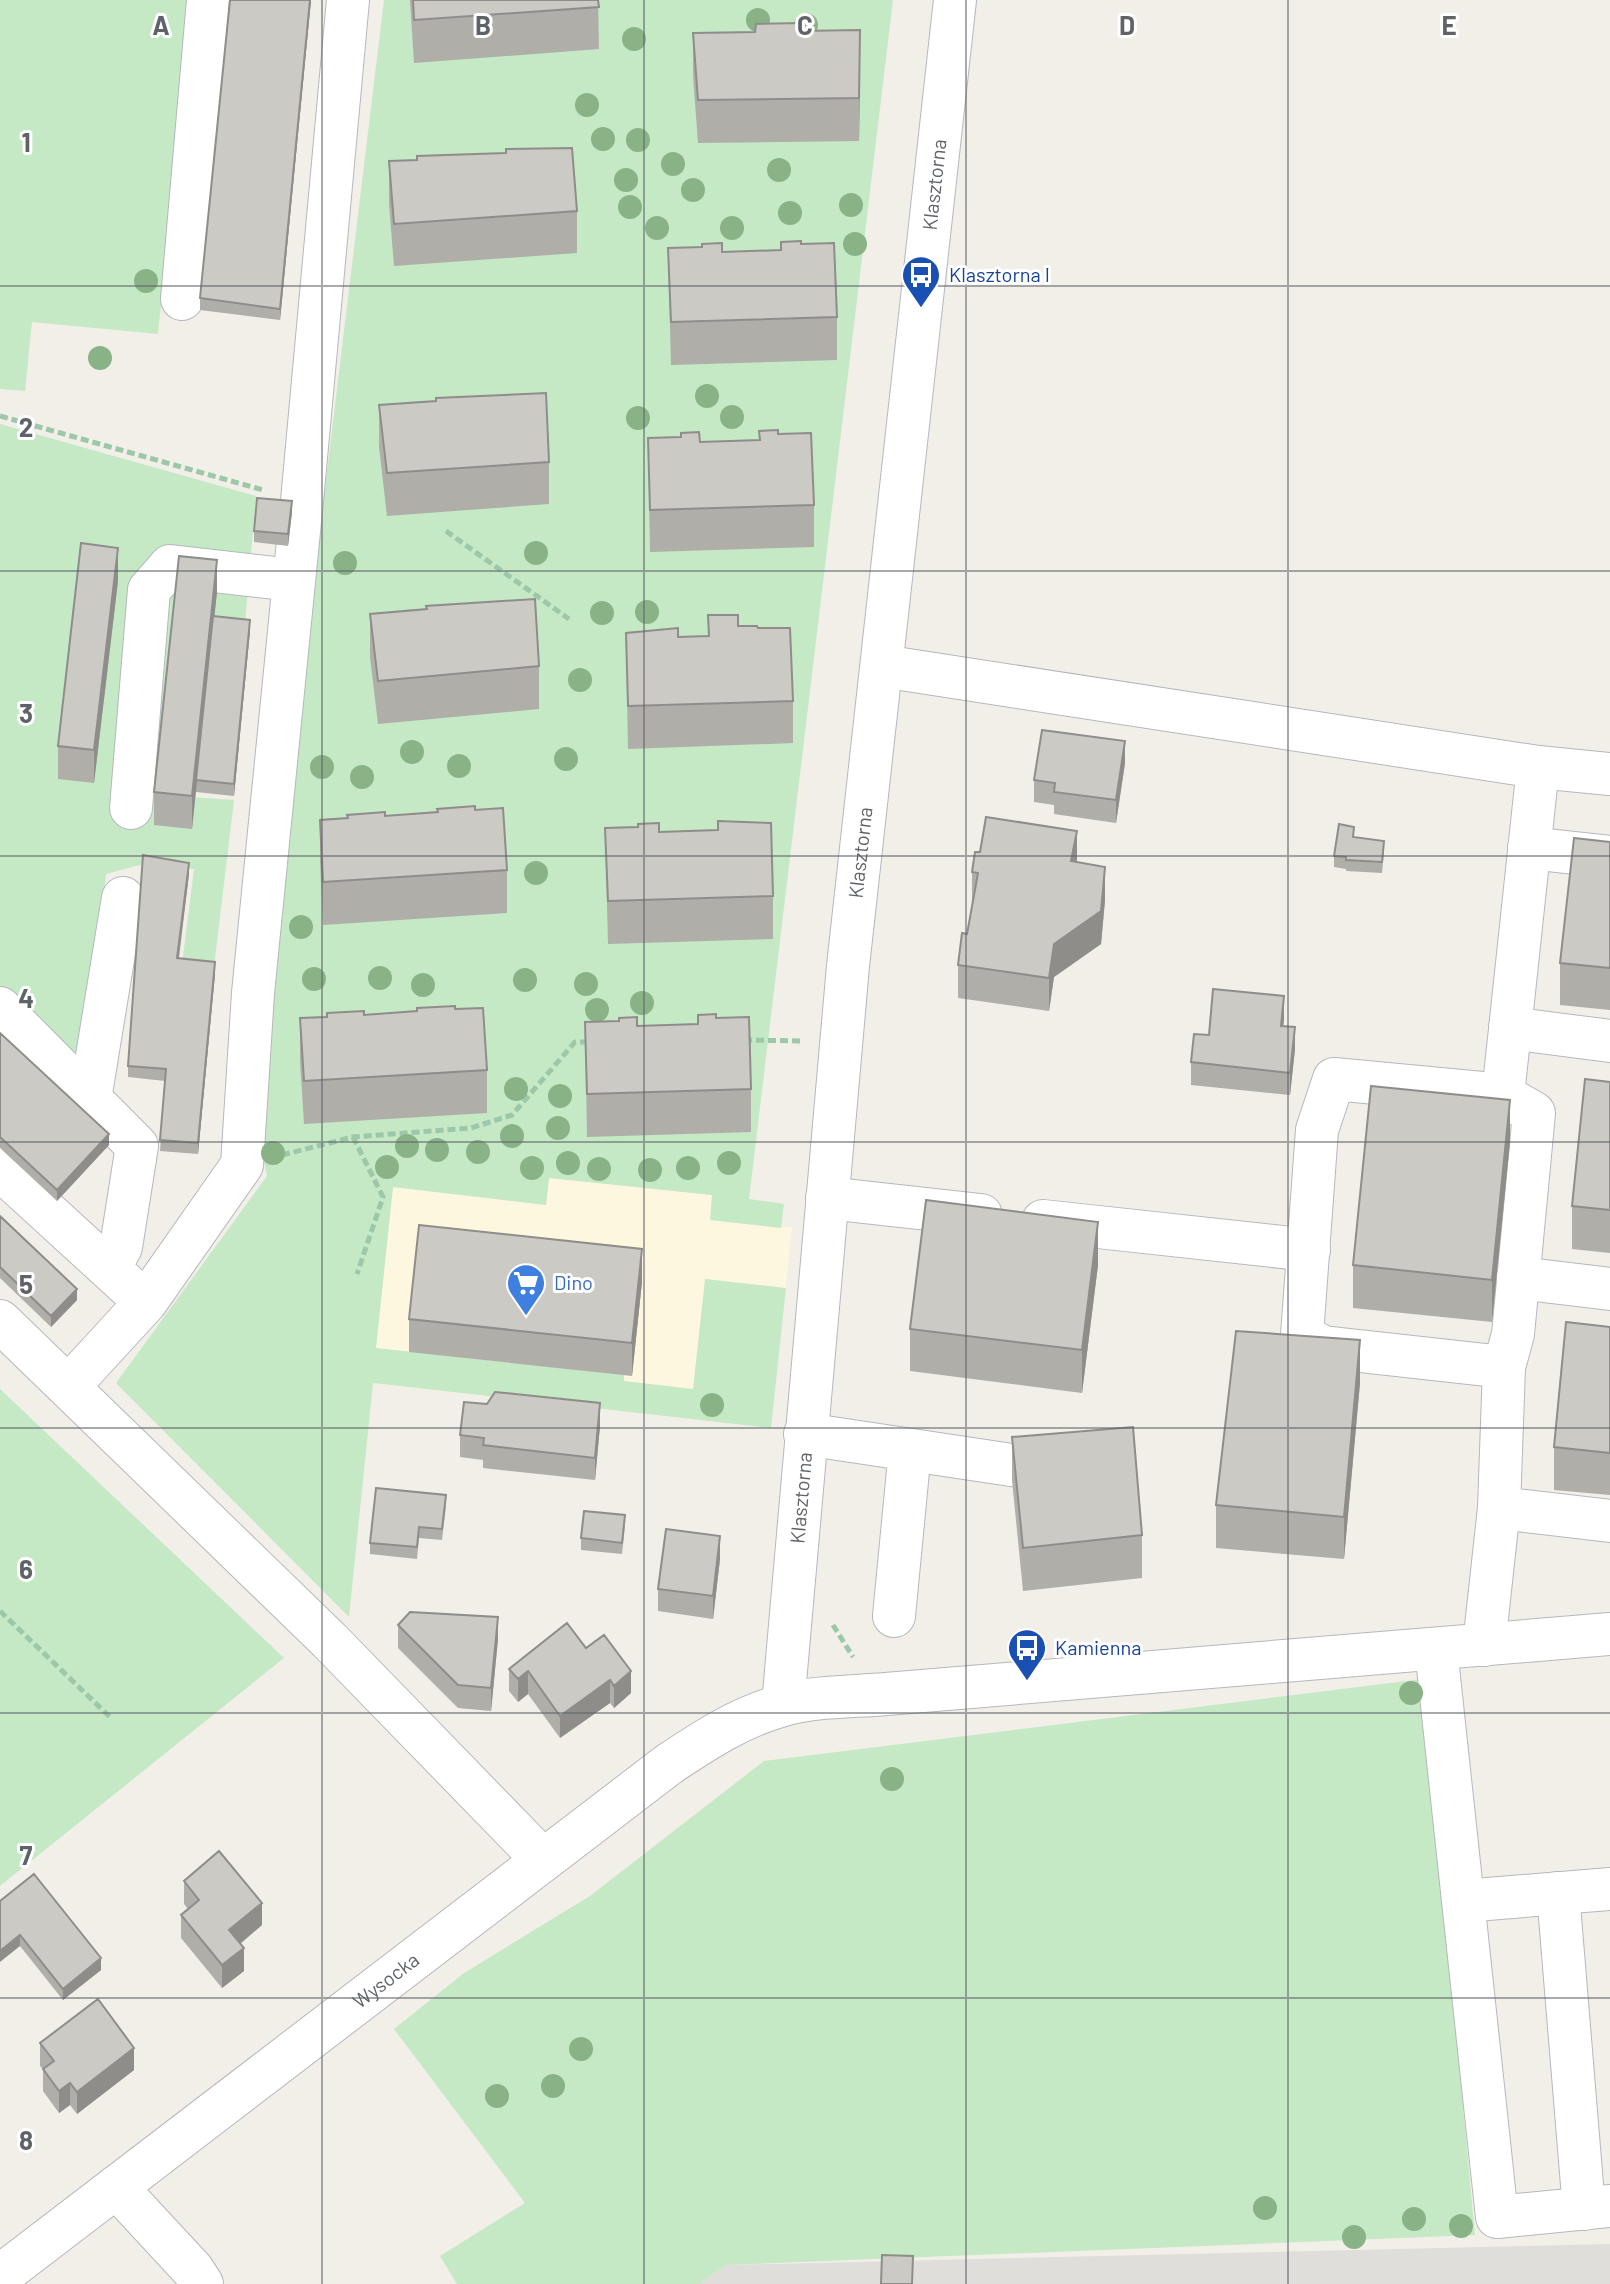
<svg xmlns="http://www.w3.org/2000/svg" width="1610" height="2284" viewBox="0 0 1610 2284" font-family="Barlow,sans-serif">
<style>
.commercial{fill:#fef7e0}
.industrial{fill:#e0deda}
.green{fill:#c5e8c5}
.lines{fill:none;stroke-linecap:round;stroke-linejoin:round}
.minor-casing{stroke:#b5b8bc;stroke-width:44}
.path{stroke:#9cc7a9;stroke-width:5;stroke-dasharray:8 4;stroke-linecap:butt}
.minor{stroke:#fff;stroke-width:42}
.tree{fill:#89b387}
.wall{fill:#afaea9}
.shaded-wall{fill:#8f8d8a}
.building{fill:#cccac5;stroke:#8f8d8a;stroke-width:2}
.grid{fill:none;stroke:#5f6368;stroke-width:2;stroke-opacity:0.55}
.labels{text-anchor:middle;stroke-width:6;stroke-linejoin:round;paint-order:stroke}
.street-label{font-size:20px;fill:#5f6368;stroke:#fff}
.transit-label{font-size:20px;fill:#164399;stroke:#fff;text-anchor:start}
.shop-label{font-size:20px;fill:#366cbe;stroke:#fff;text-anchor:start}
.grid-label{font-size:26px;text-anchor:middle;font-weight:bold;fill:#5f6368;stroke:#fff;stroke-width:6;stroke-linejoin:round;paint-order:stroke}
</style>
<rect width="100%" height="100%" fill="#f1efe8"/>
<!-- commercial -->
<path class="commercial" d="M549,1178L713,1195L711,1220L780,1228L792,1227L771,1428L372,1383L393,1187L546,1205Z"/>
<!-- industrial -->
<path class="industrial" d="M1610,2244V2284H699L726,2265Z"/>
<!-- green -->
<path class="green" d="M0,0H192L158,334L32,322L25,391L0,389Z
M384,0H893L749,1199L784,1204L781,1228L710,1220L712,1195L549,1178L546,1205L393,1187L376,1348L624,1375V1381L693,1389L705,1279L786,1288L771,1428L373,1383L349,1617L116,1383L267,1176L251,1100Z
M0,424L256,496L245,623L190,797L234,800L214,967L182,964L194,869L147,863L106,874L85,1063L0,986Z
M0,1389L284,1658L0,1886Z
M1423,1679L1475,2235L726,2265L699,2284H457L440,2256L525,2203L394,2029L464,1973L590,1896L764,1761Z"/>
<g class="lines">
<defs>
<g id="minor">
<path d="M182,299L208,0"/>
<path d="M882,666L1538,767L1610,774"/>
<path d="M131,808L149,590L170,566L293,580"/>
<path d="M1529,848L1610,857"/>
<path d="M0,1008L137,1146L121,1247L109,1268"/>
<path d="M1510,1028L1610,1041"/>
<path d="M1503,1095L1534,1113L1513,1334L1504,1367L1323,1347L1302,1335L1317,1130L1334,1079L1503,1095L1538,767"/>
<path d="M90,1099L123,898"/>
<path d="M0,1169L129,1287"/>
<path d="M827,1198L981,1215"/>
<path d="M1043,1221L1309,1250"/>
<path d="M1518,1278L1610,1289"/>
<path d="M0,1321L330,1641L543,1860"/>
<path d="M1504,1367L1499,1508L1610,1521"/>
<path d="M69,1386L146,1302L242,1165L253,993L302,501L348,0"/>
<path d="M805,1434L1018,1466L1069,1456"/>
<path d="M894,1616L910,1450"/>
<path d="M1484,1645L1499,1508"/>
<path d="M1436,1649L1497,2217L1610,2206"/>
<path id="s1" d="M783,1705L848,966L955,0"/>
<path d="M1558,1893L1584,2209"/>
<path d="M1463,1901L1610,1889"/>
<path d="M116,2187L193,2270L202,2284"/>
<path id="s2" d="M0,2276L669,1764C704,1741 738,1718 780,1706C812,1696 852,1697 886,1694L1610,1634"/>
</g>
</defs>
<!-- minor casing -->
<use href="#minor" class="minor-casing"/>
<!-- path -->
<path class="path" d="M0,416L263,490
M446,531L569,619
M744,1040L802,1041
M353,1137L383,1197L357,1274
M282,1155L353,1137L471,1128L512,1115L575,1042H590
M0,1611L111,1718
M833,1625L853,1657"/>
<!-- minor -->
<use href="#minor" class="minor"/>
</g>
<!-- trees -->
<g class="tree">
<circle cx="758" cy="20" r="12"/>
<circle cx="806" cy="25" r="12"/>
<circle cx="634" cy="39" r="12"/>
<circle cx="587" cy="105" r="12"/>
<circle cx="603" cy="139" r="12"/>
<circle cx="638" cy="140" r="12"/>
<circle cx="673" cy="164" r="12"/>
<circle cx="779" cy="170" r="12"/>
<circle cx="626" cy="180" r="12"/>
<circle cx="693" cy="190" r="12"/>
<circle cx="851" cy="205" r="12"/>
<circle cx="630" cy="207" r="12"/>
<circle cx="790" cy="213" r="12"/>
<circle cx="657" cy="228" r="12"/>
<circle cx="732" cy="228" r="12"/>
<circle cx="855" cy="244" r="12"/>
<circle cx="146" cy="281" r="12"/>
<circle cx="100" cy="358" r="12"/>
<circle cx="707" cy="396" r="12"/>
<circle cx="732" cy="417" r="12"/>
<circle cx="638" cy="418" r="12"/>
<circle cx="536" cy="553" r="12"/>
<circle cx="345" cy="563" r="12"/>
<circle cx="647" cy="612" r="12"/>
<circle cx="602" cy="613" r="12"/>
<circle cx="580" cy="680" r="12"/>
<circle cx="412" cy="752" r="12"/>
<circle cx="566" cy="759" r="12"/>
<circle cx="459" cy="766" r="12"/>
<circle cx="322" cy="767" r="12"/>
<circle cx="362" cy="777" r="12"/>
<circle cx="536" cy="873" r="12"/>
<circle cx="301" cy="927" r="12"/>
<circle cx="380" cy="978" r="12"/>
<circle cx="314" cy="979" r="12"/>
<circle cx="525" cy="980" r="12"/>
<circle cx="586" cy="984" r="12"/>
<circle cx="423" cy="985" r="12"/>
<circle cx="642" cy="1003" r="12"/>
<circle cx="597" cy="1010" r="12"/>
<circle cx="516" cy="1089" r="12"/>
<circle cx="560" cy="1096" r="12"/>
<circle cx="558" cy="1128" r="12"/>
<circle cx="512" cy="1136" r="12"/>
<circle cx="407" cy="1146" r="12"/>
<circle cx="437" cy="1150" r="12"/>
<circle cx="478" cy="1152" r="12"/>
<circle cx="273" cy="1153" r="12"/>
<circle cx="568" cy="1163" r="12"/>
<circle cx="729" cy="1163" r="12"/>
<circle cx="387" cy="1167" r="12"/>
<circle cx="532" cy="1168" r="12"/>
<circle cx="688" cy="1168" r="12"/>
<circle cx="599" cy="1169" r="12"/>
<circle cx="650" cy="1170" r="12"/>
<circle cx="712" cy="1405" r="12"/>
<circle cx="1411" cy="1693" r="12"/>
<circle cx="892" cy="1779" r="12"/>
<circle cx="581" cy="2049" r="12"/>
<circle cx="553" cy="2086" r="12"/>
<circle cx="497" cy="2096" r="12"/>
<circle cx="1265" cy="2208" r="12"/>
<circle cx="1414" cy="2219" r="12"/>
<circle cx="1461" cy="2226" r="12"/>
<circle cx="1354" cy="2237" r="12"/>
</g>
<!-- wall -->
<path class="wall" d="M230,0H311L280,320L200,310V298Z
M410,0H598L599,49L414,63Z
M800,31L860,73L859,141L698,143L693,76V33Z
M389,161L577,211V253L394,266L389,204Z
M801,244L837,317V360L671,365L668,248L722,252L781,250Z
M379,405L549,462V504L387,516L379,447Z
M778,434L814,505V547L650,552L648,438L700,442L759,440Z
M292,512L288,546L254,542V531Z
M118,581L94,783L58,779V746Z
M217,592L214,616L250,631L234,796L196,792V789L192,829L154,825V792Z
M370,614L539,666V709L378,724L370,657Z
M708,615L738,626L758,628L793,701V743L628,749L626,633L678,637L708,636Z
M1125,763L1116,823L1054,814V805L1034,802V780Z
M475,810L507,870V913L323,925L320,862V820Z
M605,828L659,832L718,830L773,896V939L608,944Z
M1354,837L1384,852L1382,873L1346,871V869L1334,867V856Z
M1610,842V1010L1560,1005V963Z
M1077,862L1105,900L1101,944L1054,977L1049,1011L958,998V965L967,934L972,905V872Z
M189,874L179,958L215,974L198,1154L160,1151L165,1081L128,1077V1066Z
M455,1009L487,1070V1113L304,1124L300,1061V1018Z
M716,1018L751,1089V1132L587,1137L585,1022L637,1026L698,1024Z
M1284,1019L1283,1026L1295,1049L1290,1095L1191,1085V1062L1209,1035Z
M0,1033L109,1145L57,1201L0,1148Z
M1610,1082V1253L1572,1249V1206Z
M1510,1142L1492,1322L1353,1308V1265Z
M0,1216L77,1300L51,1327L0,1278Z
M1098,1265L1082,1393L910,1371V1329Z
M642,1282L632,1376L409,1352V1319Z
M1610,1327V1495L1554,1490V1447Z
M1360,1383L1344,1559L1216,1548V1505Z
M600,1426L595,1480L483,1468V1460L460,1457V1435Z
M1012,1437L1142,1535V1578L1023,1591L1012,1480Z
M446,1506L442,1540L419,1538L417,1559L370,1554V1543Z
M625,1526L622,1554L581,1550V1538Z
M720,1559L713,1619L658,1611V1589Z
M398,1625L498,1639L491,1711L458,1708L398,1648Z
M586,1648L631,1693L614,1708L610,1703L560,1738L528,1694L518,1702L509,1691V1669Z
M184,1881L262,1925L240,1944L244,1971L222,1988L181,1938V1915L188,1909L184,1904Z
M0,1901L101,1970L63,2000L20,1946Z
M40,2043L134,2070L77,2114L70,2105L59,2113L43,2091V2069L40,2066Z"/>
<!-- shaded-wall -->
<path class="shaded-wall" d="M310,0H311L280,320V309Z
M860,30V73L859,141V98Z
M292,501V512L288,546V534Z
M118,548V581L94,783V750Z
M217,560V592L192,829V796Z
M250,620V631L234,796V784Z
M1125,741V763L1116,823V800Z
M1077,831V864L1071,861Z
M189,863V874L177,970V958Z
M1105,867V900L1101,944L1054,977L1049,1011V978L1054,944Z
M215,962V974L198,1154V1143Z
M1284,996V1019L1281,1048V1026Z
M1295,1027V1049L1290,1095V1073Z
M1510,1100V1142L1492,1322V1280Z
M109,1134V1145L57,1201V1190Z
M1098,1222V1265L1082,1393V1350Z
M642,1249V1282L632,1376V1343Z
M77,1289V1300L51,1327V1316Z
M1360,1340V1383L1344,1559V1517Z
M600,1403V1426L595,1480V1458Z
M720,1536V1559L713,1619V1596Z
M498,1617V1639L491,1711V1688Z
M528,1671V1694L518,1702V1679Z
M631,1671V1693L614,1708V1686Z
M610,1680V1703L560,1738V1716Z
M262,1903V1925L229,1953V1930Z
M20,1935V1946L0,1962V1951Z
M244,1948V1971L222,1988V1965Z
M101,1958V1970L63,2000V1989Z
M134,2048V2070L77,2114V2092Z
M70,2083V2105L59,2113V2091Z"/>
<!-- building -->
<path class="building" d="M230,0H310L280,309L200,298Z
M413,0H598L599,7L414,20Z
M800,23V31L860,30L859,98L698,100L693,33L755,32L756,24Z
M572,148L577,211L394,224L389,161L417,160V156L506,153V149Z
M801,241V244L834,243L837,317L671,322L668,248L702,247V244L722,243V252L781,250V242Z
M546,393L549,462L387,473L379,405L436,401V398Z
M778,430V434L811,433L814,505L650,510L648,438L681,437V433L699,432L700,442L760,440L759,431Z
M257,498L292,501L288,534L254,531Z
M81,543L118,548L94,750L58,746Z
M179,556L217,560L192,796L154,792Z
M535,599L539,666L378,681L370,614L427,609L426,606Z
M708,615H738V626H757L758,628H790L793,701L628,706L626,633L678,628V637L709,636Z
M213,616L250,620L234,784L196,780Z
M1042,730L1125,741L1116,800L1054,792L1055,783L1034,780Z
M475,806V810L503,808L507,870L323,882L320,820L348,818L347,815L385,812V816L438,812L437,809Z
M986,817L1077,831L1071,861L1105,867L1101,911L1054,944L1049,978L958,965L962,933L967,934L978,873L972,872L975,852H980Z
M718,821L771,823L773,896L608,901L605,828L638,827V824L659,823V832L718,830Z
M1339,824L1354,827L1353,837L1384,841L1382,862L1346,860V857L1334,856Z
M1574,838L1610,842V968L1560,963Z
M143,855L189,863L177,958L215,962L198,1143L160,1140L166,1069L128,1066Z
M1213,989L1284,996L1281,1026L1295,1027L1290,1073L1191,1062L1194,1034L1209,1035Z
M455,1006V1009L483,1008L487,1070L304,1081L300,1018L327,1017V1013L364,1011V1015L417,1011V1008Z
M716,1014V1018L749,1017L751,1089L587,1094L585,1022L619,1021V1018L637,1017V1026L698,1024V1015Z
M0,1033L109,1134L57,1190L0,1137Z
M1585,1079L1610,1082V1210L1572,1206Z
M1371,1086L1510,1100L1492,1280L1353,1265Z
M926,1200L1098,1222L1082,1350L910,1329Z
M0,1216L77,1289L51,1316L0,1267Z
M419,1225L642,1249L632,1343L409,1319Z
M1566,1322L1610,1327V1453L1554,1447Z
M1236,1331L1360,1340L1344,1517L1216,1505Z
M495,1392L600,1403L595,1458L483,1445L484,1438L460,1435L464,1402L487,1404Z
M1133,1427L1142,1535L1023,1548L1012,1437Z
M376,1488L446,1495L442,1529L419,1527L417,1547L370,1543Z
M584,1511L625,1515L622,1543L581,1538Z
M666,1529L720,1536L713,1596L658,1589Z
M410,1612L498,1617L491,1688L458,1685L398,1625Z
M567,1623L586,1648L604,1635L631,1671L614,1686L610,1680L560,1716L528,1671L518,1679L509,1669Z
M219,1851L262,1903L229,1930L244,1948L222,1965L181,1915L199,1900L184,1881Z
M34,1874L101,1958L63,1989L20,1935L0,1951V1901Z
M98,1999L134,2048L77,2092L70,2083L59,2091L43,2069L54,2061L40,2043Z
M882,2255L913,2256L912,2284H881Z"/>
<!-- grid -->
<path class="grid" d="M322,0V2284M644,0V2284M966,0V2284M1288,0V2284M0,286H1610M0,571H1610M0,856H1610M0,1142H1610M0,1428H1610M0,1713H1610M0,1998H1610"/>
<!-- icons -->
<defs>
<symbol id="bus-pin" viewBox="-11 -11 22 30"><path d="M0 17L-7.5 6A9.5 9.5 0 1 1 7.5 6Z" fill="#1a4fb4" stroke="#fff"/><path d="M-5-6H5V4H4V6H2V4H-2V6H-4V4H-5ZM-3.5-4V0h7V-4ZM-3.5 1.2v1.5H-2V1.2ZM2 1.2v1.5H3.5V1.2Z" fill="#fff"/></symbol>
<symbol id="supermarket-pin" viewBox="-11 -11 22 30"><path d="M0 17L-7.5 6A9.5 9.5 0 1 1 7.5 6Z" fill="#3f7fe0" stroke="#fff"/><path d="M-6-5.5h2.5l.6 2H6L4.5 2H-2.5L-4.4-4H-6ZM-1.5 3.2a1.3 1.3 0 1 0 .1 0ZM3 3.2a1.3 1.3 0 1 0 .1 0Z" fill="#fff"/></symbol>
</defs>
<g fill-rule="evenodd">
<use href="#bus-pin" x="899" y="253" width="44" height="60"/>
<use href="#supermarket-pin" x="504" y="1261" width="44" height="60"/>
<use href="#bus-pin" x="1005" y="1626" width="44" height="60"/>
</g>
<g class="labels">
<!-- street labels -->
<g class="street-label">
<text dy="7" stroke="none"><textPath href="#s1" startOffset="1528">Klasztorna</textPath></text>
<text dy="7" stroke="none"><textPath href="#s1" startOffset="856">Klasztorna</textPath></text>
<text dy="7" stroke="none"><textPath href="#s1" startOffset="208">Klasztorna</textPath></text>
<text dy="7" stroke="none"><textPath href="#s2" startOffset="486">Wysocka</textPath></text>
</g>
<!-- transit labels -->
<g class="transit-label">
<text x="949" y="282">Klasztorna I</text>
<text x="1055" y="1655">Kamienna</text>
</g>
<!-- shop labels -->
<g class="shop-label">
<text x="554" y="1290">Dino</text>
</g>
</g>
<g class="grid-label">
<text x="161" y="35">A</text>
<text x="483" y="35">B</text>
<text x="805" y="35">C</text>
<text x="1127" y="35">D</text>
<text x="1449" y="35">E</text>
<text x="26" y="152">1</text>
<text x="26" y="437">2</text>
<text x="26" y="723">3</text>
<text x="26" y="1008">4</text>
<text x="26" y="1294">5</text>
<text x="26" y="1579">6</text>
<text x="26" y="1865">7</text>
<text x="26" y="2150">8</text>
</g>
</svg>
